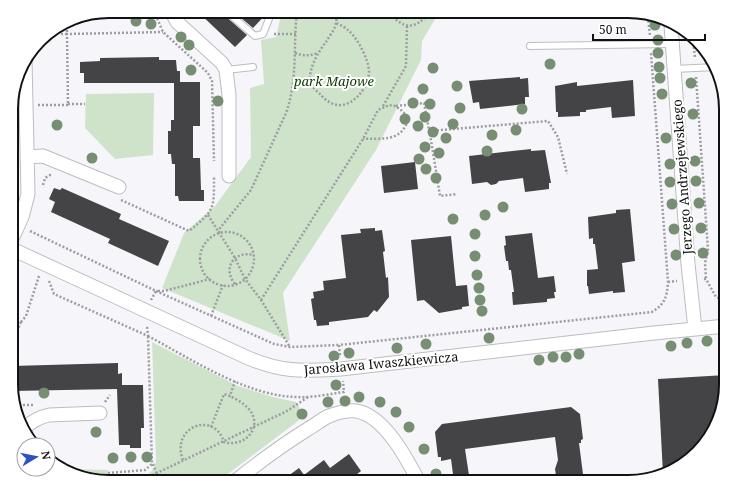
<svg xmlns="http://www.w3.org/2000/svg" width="737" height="493" viewBox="0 0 737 493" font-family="'Noto Serif',serif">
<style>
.green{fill:#cfe3cb}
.building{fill:#444447}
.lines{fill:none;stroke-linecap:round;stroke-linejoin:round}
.service-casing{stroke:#bdbdc1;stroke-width:8}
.minor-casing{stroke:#bdbdc1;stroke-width:15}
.path{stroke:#9d9da1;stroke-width:2.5;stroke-dasharray:2 2;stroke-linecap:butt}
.service{stroke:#fff;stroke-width:6}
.minor{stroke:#fff;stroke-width:13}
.tree{fill:#768e71}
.labels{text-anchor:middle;stroke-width:4;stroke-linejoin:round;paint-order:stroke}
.park-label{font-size:13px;font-style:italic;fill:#0d3801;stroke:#fff}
.street-label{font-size:13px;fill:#111113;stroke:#fff}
.rim{fill:none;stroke:#111113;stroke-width:2}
</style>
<rect width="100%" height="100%" fill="#f6f6fa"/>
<!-- green -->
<path class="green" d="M282,11H440L422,41L421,60L376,150L283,293L290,341L162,288L184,233L215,206L251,157L250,88L264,84L261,40L276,37Z
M529,11H634L641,14L539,17Z
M154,93L153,155L115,159L85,128L86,94Z
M152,342L238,386L273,397L296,402L299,406L300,418L298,421L217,482H132C144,476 153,475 156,461Z
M70,469L108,470L109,482H103Z"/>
<!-- building -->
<path class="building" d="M197,11H222L223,14L247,35L235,47Z
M233,11H267L266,14L253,28Z
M159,57V60H176L177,71H180V82H200V126H193V158H200L201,190H204V201H179L178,196H175V164H172L171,154H168V131H171V120H174V83H84V73H80V62L100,61V58Z
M520,77V79L528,78L529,97H525V104L480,109L479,102L473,103L469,81Z
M633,80L635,116L612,118L611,107L586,110V112H580V116L558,117V112H556L555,86L577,82V86Z
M531,149V151L545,150L551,183H549V189L525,192L523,178L499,181L496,184L491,185L487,182L472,184L469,156Z
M415,162L418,189L384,193L381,166Z
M54,188L60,190L62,188L121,214L119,219L169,241L158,266L108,243L110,239L51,212L55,202L49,199Z
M630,209L635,261L622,263L625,292L613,293V291L589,294L588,286H587V270L598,269L595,244H593V238L589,239L588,217L616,213V210Z
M375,228V231L382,230L385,251L383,252L386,278L388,277L389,297L377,312L374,310L368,317L329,322V325L317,326L316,320H314L311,299L314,298L313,292L324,290L323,281L346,278L341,235L361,233L360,229Z
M532,233L538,278L554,276L556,292H554L555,298L547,299V302L513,305L512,292H514L511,270H509L508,261H506L504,246L506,245L505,236Z
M451,236L456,286L467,285L469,306L462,307V309L439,313L424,300L417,301L411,240Z
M118,363V374L122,373V385H143L144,428H141V448H130V445H119L117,389L12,391V366Z
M726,375V390L706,443L671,472L663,474L658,379Z
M571,407L580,414L583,439L581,440V443H579L584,482H557L555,469L558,460L555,437L465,449L470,482H454L451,459L441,461V457H438L435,432L442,424Z
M349,454L361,471L347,482H280L299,468L304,475L324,460L330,468Z"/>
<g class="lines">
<defs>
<path id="service" d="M226,11L255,36L263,34L272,11
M530,46L672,44
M674,69L716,67
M226,70L253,67"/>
<path id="minor" d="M171,11L177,22L222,63L226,70L229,95V176
M671,25L688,264L695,329
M27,157L43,156L119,187
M12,239L22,217L28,194L25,60
M12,249L246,357C282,373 303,371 341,369L654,333L726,326
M23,429C31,422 39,417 49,415L100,413
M234,482C258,463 282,445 308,429C315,425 322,419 329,416C336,413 348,410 356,411C384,415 407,459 419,482"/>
</defs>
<!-- service casing -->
<use href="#service" class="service-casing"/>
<!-- minor casing -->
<use href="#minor" class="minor-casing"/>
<!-- path -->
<path class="path" d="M154,11L163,32L208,73L212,81L214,161
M335,11C336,15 337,20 336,23C335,30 329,36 326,42C318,52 309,68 310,81C311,87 317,91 321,95C326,101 334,106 342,105C356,103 369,86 369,72C369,60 358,39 349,31C346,28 341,25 336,23
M387,11C405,30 413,31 432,11
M648,17L650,36
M54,30L62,34H67V23
M274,34H296
M693,39L695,58
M295,53C304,56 309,56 318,53
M696,77L708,250L705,263L706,279
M68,104H85
M38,105H68L67,34L163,32
M383,106L406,66L407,26
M396,106L424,103L432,146L440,196L457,194
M429,131L548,121L558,137L567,174
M43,185L45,178L52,174
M121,200L189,231C215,210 214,209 214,176
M208,215L235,258L245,279L261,300L290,347
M30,231L156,291L151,300
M200 259a27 27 0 1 1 54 0a27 27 0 1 1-54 0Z
M219,233L220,228L251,190L286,113C298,80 293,45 297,11
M704,279H706L716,297L726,301
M49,281L54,294L148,336L147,326
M668,282L677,281
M235,284C222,268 234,250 254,255
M156,291L274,344L290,347L339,345
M158,291H164L210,279
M261,300L363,139L378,110L389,105L395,106L400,109L404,113L406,125C398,142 379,138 363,139
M211,316L223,285
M21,322L26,316L39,276
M148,336C191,359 247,396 296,397C312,398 329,394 344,392L343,381
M12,342L21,322L12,323
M340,355L339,345L652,312C665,304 667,297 668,282L651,53
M105,402L110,395
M15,405H34
M211,427L224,394L230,396L235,381
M183,460C170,427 214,410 224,442C247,448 264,425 248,408C243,403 236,399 230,396
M153,464L160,482
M108,473L145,470L152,464L148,336
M138,482L287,411L308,397"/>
<!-- service -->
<use href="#service" class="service"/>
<!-- minor -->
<use href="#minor" class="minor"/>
</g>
<!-- trees -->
<g class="tree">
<circle cx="136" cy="21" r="5.5"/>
<circle cx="151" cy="24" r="5.5"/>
<circle cx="655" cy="25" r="5.5"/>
<circle cx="181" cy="37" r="5.5"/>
<circle cx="658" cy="40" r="5.5"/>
<circle cx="189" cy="45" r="5.5"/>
<circle cx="658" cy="53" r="5.5"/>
<circle cx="550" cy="64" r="5.5"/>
<circle cx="659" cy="67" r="5.5"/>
<circle cx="433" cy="68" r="5.5"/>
<circle cx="191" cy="70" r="5.5"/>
<circle cx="660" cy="78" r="5.5"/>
<circle cx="691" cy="83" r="5.5"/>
<circle cx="457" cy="86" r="5.5"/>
<circle cx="423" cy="89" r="5.5"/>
<circle cx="662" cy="94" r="5.5"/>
<circle cx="218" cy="101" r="5.5"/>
<circle cx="413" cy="103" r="5.5"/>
<circle cx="430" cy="104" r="5.5"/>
<circle cx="460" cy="108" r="5.5"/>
<circle cx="522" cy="109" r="5.5"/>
<circle cx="693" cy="114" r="5.5"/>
<circle cx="425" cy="117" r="5.5"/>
<circle cx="405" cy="119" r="5.5"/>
<circle cx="453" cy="124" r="5.5"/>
<circle cx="57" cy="125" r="5.5"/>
<circle cx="418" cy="126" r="5.5"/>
<circle cx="516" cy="130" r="5.5"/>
<circle cx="433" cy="132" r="5.5"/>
<circle cx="492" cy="135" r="5.5"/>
<circle cx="446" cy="138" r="5.5"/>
<circle cx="666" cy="138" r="5.5"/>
<circle cx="425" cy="147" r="5.5"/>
<circle cx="487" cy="151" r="5.5"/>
<circle cx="439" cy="153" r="5.5"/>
<circle cx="92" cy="158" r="5.5"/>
<circle cx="419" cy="159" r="5.5"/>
<circle cx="695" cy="161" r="5.5"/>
<circle cx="670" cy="164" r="5.5"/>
<circle cx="426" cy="169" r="5.5"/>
<circle cx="436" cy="178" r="5.5"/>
<circle cx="696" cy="181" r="5.5"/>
<circle cx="670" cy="182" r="5.5"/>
<circle cx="699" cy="203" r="5.5"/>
<circle cx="672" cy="204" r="5.5"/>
<circle cx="503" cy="207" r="5.5"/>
<circle cx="485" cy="215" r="5.5"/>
<circle cx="453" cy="219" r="5.5"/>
<circle cx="701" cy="228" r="5.5"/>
<circle cx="674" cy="229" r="5.5"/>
<circle cx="475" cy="234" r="5.5"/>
<circle cx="703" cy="253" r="5.5"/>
<circle cx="676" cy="255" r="5.5"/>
<circle cx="475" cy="256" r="5.5"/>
<circle cx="477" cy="275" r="5.5"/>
<circle cx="479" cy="288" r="5.5"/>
<circle cx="480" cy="300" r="5.5"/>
<circle cx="482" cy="311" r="5.5"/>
<circle cx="489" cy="338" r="5.5"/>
<circle cx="707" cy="341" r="5.5"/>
<circle cx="687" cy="343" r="5.5"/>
<circle cx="426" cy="344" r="5.5"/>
<circle cx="671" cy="346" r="5.5"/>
<circle cx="397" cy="348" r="5.5"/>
<circle cx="349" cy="353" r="5.5"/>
<circle cx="579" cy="354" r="5.5"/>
<circle cx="334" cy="356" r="5.5"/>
<circle cx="553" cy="357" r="5.5"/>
<circle cx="566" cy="357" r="5.5"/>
<circle cx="539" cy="360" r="5.5"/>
<circle cx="336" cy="385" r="5.5"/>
<circle cx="44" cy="393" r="5.5"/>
<circle cx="359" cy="397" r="5.5"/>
<circle cx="345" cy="401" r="5.5"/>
<circle cx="328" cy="402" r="5.5"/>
<circle cx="380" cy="402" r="5.5"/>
<circle cx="396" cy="412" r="5.5"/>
<circle cx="302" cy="414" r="5.5"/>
<circle cx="409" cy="427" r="5.5"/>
<circle cx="96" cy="432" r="5.5"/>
<circle cx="424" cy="449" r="5.5"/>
<circle cx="131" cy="457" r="5.5"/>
<circle cx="147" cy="457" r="5.5"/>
<circle cx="113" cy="458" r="5.5"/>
<circle cx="436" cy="474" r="5.5"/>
</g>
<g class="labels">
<!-- park labels -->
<g class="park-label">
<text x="334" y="86">park Majowe</text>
</g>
<!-- street labels -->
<g class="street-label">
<text transform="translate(682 177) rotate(-94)" y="5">Jerzego Andrzejewskiego</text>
<text transform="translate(381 363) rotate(-5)" y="5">Jarosława Iwaszkiewicza</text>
</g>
</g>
<!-- crop -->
<path d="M0 0H737V493H0ZM109 18H628A91 91 0 0 1 719 109V384A91 91 0 0 1 628 475H109A91 91 0 0 1 18 384V109A91 91 0 0 1 109 18Z" fill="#fff" fill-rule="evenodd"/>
<path class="rim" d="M109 18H628A91 91 0 0 1 719 109V384A91 91 0 0 1 628 475H109A91 91 0 0 1 18 384V109A91 91 0 0 1 109 18Z"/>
<!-- north arrow -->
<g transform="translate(36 457) rotate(80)"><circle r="19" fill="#ffffff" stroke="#a0a0a1"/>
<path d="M0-3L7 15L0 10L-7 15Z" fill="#2d51c1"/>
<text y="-6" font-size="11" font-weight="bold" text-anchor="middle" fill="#111113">N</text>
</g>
<!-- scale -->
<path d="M593 34v6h112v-6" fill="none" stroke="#111113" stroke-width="2"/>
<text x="599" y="34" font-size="12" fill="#111113" stroke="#ffffff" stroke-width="3" paint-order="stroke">50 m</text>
</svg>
